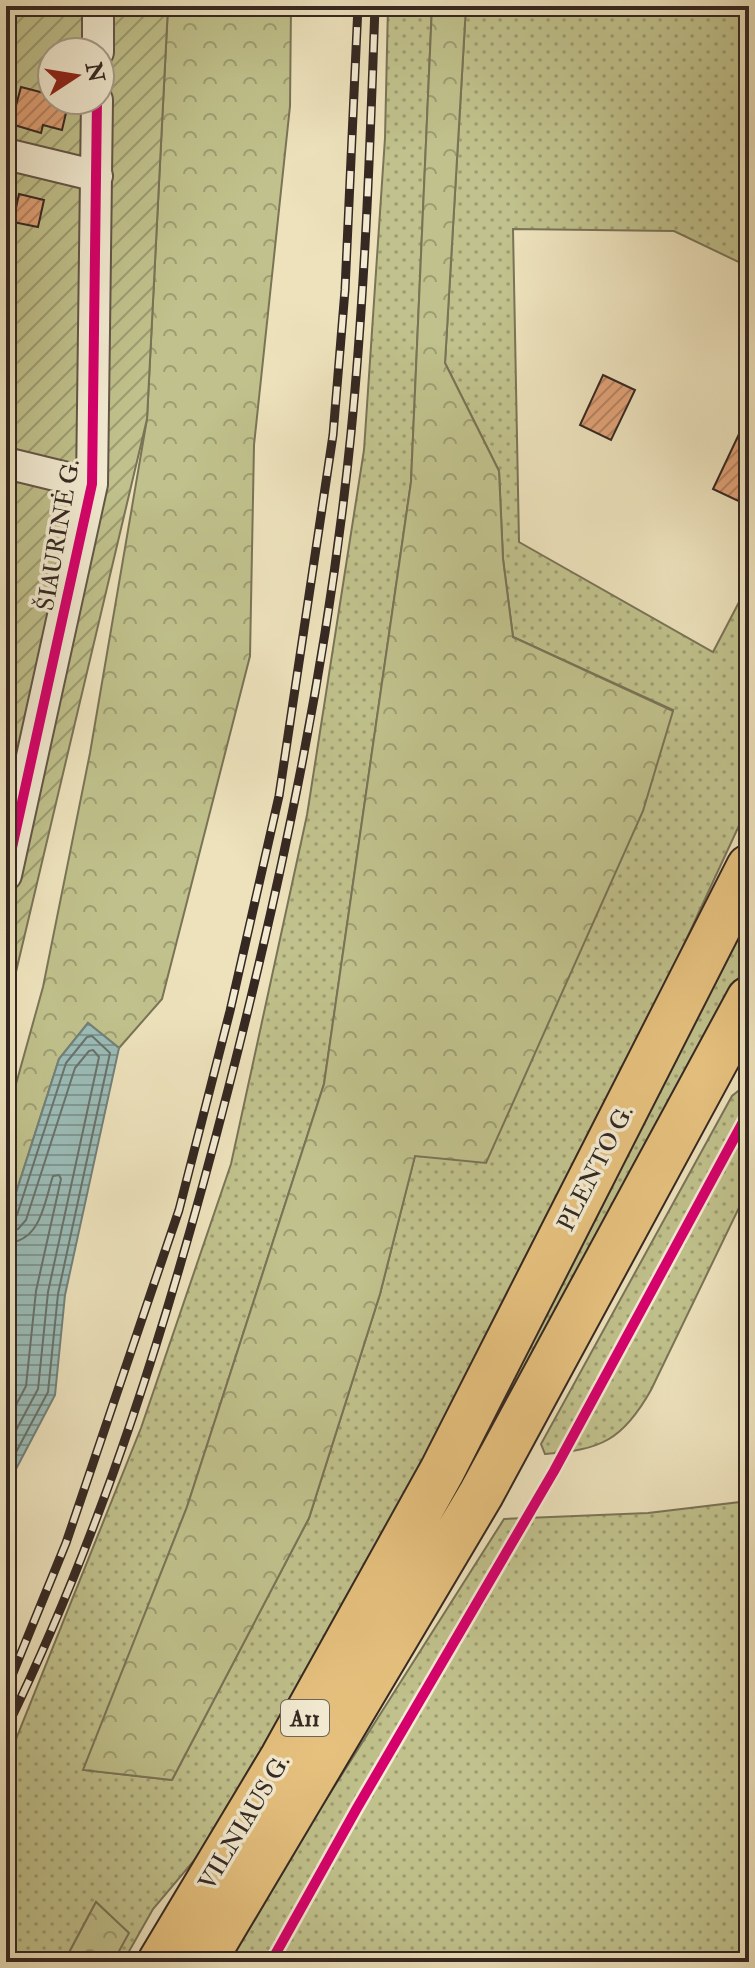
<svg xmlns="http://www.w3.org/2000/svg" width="755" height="1968" viewBox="0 0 755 1968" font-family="'IM FELL Double Pica',serif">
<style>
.grass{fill:url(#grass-dots);stroke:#7a7457;stroke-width:2}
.forest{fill:url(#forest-crowns);stroke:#7a7457;stroke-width:2}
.garden{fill:url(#garden-furrows);stroke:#7a7457;stroke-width:2;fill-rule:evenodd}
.water{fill:url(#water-rules);stroke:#72817b;stroke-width:2}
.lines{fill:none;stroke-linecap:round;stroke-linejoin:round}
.shore{stroke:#68726c;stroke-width:2}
.building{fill:url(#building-hatch);stroke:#352822;stroke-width:2}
.minor-casing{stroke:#635648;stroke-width:34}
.highway-casing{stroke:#352822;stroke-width:48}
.minor{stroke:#f3ecd3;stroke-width:30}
.highway{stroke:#e6c17e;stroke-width:44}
.rail-casing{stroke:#352822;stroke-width:9}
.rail{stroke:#f3ecd3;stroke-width:6;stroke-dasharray:18;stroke-linecap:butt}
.cycleway-casing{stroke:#f3ecd3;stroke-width:15}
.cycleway{stroke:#d6006c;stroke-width:10}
.labels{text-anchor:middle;stroke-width:7;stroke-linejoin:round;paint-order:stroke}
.shield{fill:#f3ecd3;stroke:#6e6357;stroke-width:2}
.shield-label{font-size:22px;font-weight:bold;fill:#352822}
.street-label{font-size:24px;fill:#352822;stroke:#f3ecd3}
</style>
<defs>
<pattern id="grass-dots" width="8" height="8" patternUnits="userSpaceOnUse" patternTransform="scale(2)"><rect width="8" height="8" fill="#c0c18c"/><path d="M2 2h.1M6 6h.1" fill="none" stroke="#9d9d72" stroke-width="1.8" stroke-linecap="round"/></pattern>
<pattern id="forest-crowns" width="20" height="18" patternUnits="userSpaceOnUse" patternTransform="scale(2)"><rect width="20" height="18" fill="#c0c18c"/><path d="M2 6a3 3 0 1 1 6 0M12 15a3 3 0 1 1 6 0" fill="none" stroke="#9d9d72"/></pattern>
<pattern id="garden-furrows" width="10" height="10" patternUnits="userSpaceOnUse" patternTransform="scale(2)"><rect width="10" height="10" fill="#c0c18c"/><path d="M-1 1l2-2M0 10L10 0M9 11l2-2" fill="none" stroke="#9d9d72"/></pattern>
<pattern id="water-rules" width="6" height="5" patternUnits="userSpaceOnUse" patternTransform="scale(2)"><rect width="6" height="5" fill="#9bbcb7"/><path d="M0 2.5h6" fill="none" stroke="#7f9994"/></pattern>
<pattern id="building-hatch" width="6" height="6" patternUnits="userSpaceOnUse" patternTransform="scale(2)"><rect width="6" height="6" fill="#e0a176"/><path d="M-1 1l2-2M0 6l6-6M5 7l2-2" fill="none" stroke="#b68360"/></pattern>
</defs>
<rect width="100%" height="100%" fill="#ede2bc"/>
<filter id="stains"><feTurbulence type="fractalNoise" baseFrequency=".0025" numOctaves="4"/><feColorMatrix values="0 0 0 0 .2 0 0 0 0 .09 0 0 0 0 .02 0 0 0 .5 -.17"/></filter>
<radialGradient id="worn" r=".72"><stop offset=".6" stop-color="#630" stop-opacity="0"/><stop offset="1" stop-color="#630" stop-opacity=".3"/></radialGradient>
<!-- grass -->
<path class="grass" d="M388,6H432L411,482L324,1084L187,1507L84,1770L172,1780L309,1518L380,1294L415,1155L673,710L513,637L503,559L499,471L445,363L466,6H749V267L674,231L513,229L519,542L713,652L749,583V804L548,1238L224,1825L153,1909L123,1962H113L128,1933L96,1902L64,1962H6V1764L141,1428L231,1164L307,815L364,450L385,138Z
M749,899V959L461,1493L449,1494Z
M743,1087L749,1088V1187L651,1390C623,1440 601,1450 545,1454L541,1444L732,1096Z
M749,1501V1962H223L504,1519L648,1513Z"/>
<!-- forest -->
<path class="forest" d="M168,6H291L290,106L254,445L250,656L162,999L119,1048L88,1023L59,1059L6,1224V1120L43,987L90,753L147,419Z
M432,6H466L445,363L499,471L503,559L513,637L673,711L643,811L486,1163L415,1156L380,1294L309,1518L172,1780L83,1770L187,1507L324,1084L411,482Z
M96,1902L129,1933L113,1962H64Z"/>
<!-- garden -->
<path class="garden" d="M6,6H168L147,419L6,1014ZM52,52H100V100H52Z"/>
<!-- water -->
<path class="water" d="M88,1023L119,1048L65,1295L55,1395L6,1488V1224L59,1059Z"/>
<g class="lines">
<!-- shore -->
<path class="shore" d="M6,1221L13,1220L17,1215L66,1063L87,1037L92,1036L110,1053L58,1294L48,1392L6,1471
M6,1231L18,1229L26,1220L75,1068L89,1051L93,1050L99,1057L48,1292L38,1389L6,1449
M6,1243C41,1242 44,1203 53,1176L59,1175L61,1179L36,1291L26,1386L6,1424"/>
</g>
<!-- building -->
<path class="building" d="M21,87L52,95V100H69L62,130L43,125L41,133L11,124Z
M19,194L44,200L38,227L13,222Z
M603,375L635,390L611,440L580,425Z
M749,413V506L713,489Z"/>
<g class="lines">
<defs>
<path id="minor" d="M98,52V6
M6,154L97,176
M6,463L92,484
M6,875L92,484L97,100"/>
<path id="highway" d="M160,1962L283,1757L442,1471L749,867
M203,1962L481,1494L749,999"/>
</defs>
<!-- minor casing -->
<use href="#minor" class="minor-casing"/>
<!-- highway casing -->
<use href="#highway" class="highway-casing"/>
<!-- minor -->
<use href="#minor" class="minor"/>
<!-- highway -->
<use href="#highway" class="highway"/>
<defs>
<path id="rail" d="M6,1690L66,1543L179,1210L230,1011L279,796L333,435L345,290L358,6
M6,1729C105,1527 172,1308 228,1090C283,875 329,655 351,433C365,291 370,149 375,6"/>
</defs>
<!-- rail casing -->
<use href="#rail" class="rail-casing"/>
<!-- rail -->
<use href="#rail" class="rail"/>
<defs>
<path id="cycleway" d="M6,875L92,484L97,100
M271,1962L357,1808L554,1471L749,1111"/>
</defs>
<!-- cycleway casing -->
<use href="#cycleway" class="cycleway-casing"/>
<!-- cycleway -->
<use href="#cycleway" class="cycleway"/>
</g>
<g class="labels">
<!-- shield labels -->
<rect class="shield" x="281" y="1700" width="48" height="36" rx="6"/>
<g class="shield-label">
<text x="305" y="1726">A11</text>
</g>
<!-- street labels -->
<g class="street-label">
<text transform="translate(58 535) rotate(-80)" y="8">ŠIAURINĖ G.</text>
<text transform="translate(595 1168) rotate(-63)" y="8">PLENTO G.</text>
<text transform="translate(244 1822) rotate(-59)" y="8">VILNIAUS G.</text>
</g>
</g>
<!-- margin -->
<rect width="755" height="1968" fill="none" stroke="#ede2bc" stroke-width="32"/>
<rect x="8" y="8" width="739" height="1952" fill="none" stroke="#352822" stroke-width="4"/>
<rect x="16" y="16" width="723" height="1936" fill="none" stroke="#352822" stroke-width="2"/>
<!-- north arrow -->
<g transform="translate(76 76) rotate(78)"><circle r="38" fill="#f3ecd3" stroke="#a79e8c" stroke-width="2"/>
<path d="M0-6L14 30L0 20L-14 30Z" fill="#8f2418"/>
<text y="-12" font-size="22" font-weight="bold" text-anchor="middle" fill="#352822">N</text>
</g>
<rect width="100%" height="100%" filter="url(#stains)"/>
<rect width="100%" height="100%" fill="url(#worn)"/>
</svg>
